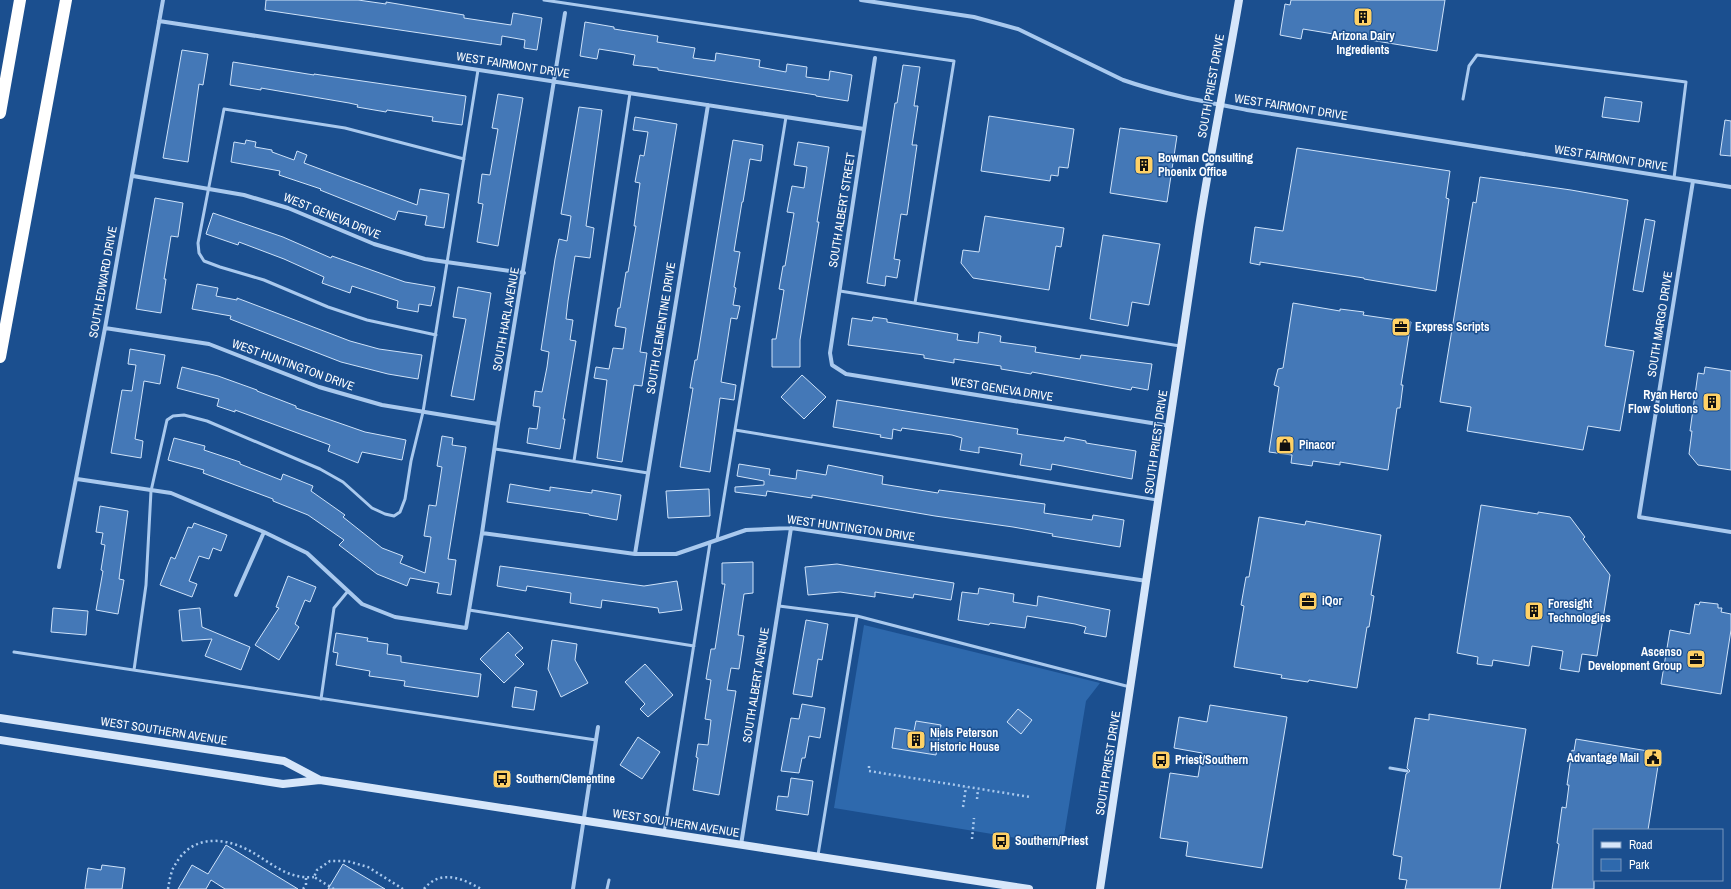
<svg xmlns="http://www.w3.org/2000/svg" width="1731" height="889" viewBox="0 0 1731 889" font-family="'Archivo Narrow',sans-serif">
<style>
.green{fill:#2e69ad}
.building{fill:#4478b7;stroke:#cfe3fa}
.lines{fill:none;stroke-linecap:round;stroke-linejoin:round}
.path{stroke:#a9c9ee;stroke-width:2.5;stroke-dasharray:2 3;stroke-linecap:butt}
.service{stroke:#a9c9ee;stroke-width:3}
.minor{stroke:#a9c9ee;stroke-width:4}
.secondary{stroke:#d6e6fa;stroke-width:8}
.motorway{stroke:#fff;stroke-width:12}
.labels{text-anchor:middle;stroke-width:3;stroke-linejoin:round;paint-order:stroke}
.poi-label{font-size:12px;font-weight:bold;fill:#fff;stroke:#1b4f8f;text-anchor:start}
.street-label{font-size:12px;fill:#fff;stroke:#1b4f8f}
</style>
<rect width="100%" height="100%" fill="#1b4f8f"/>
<!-- green -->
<path class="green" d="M864,625L1100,683L1086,701L1063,842L1052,841L1051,848L1035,845V841L834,808Z"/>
<!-- building -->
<path class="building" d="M266,0H358L386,4V2L464,15V18L511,25L513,13L542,18L537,50L524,48L525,40L502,36L501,45L265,10Z
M1291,0H1445L1437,51L1303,29L1301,39L1280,35L1285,4L1290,5Z
M585,22L614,27V29L658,36L657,42L695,48L693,58L715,61L716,53L760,60L759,67L786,72L787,64L807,67L806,77L829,80L830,71L852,75L848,101L816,96V95L658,70V68L633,65L635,55L624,53L599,49L597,59L580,56Z
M182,50L208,54L203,85L199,84L188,162L163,158Z
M233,62L314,75V74L466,96L462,125L432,121L433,117L387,110L386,112L357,107L358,105L349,103L261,88V90L230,85Z
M903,65L920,67L914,106H918L912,145H917L907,215L901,214L894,259L900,260L897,278L886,276L885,286L867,283L895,103H897Z
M498,94L523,98L498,246L477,242L483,204L478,203L482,174L490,175L498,129L492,128Z
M1605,97L1642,102L1639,122L1602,117Z
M579,107L602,110L586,226L594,228L590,258L575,256L568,301L566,319L573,320L570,340L576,341L563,419H565L560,449L527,443L529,428L537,429L540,407L533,406L535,391L542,392L547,367L549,352L541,350L555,259L559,239L567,241L571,216L561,214Z
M989,116L1074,129L1068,168L1059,167L1058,176L1051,175L1050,181L981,171Z
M635,117L677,124L640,352L647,353L642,386L634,385L622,462L597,458L607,380L594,378L596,367L609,369L613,348L623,349L626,328L615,326L618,308H620L626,272H628L636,226H634L640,183L635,182L640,155L644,156L648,132L633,130Z
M1725,120L1731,121V156L1720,155Z
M1120,128L1177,136L1167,202L1110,193Z
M246,140L256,142L255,147L272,150V152L294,160L297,151L307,155L304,163L417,205L420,189L449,194L444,228L425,225L427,216L398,211L395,220L320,190L321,189L279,175L280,171L231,162L234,142L245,144Z
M733,140L763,145L761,161L750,159L743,202H742L734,251L740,252L734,287L736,288L733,305L740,306L737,319L731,318L721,382L736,385L734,400L720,398L710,472L680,467L693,388H690L695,360H697Z
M798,142L829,147L817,222H819L800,340V367H772V339H776L784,290L779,289L783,266H785L794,213L787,212L792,186L804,188L807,167L794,165Z
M1297,148L1450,171L1446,198L1449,199L1436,291L1364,279V278L1260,262V265L1250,263L1255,227L1283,231Z
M1480,177L1571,190L1628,200L1605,346L1634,351L1620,431L1588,426L1583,450L1467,431L1471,407L1440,402L1473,202L1476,203Z
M155,198L183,203L178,237L171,236L164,279H166L161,313L136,309Z
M213,213L283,237L331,258L332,256L405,282L435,287L431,306L419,304L418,312L397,308L398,301L352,286L350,293L322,283L324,277L284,259L239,242L238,245L206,234Z
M985,216L1064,228L1061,247L1056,246L1049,290L973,278L961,263L963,250L979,252Z
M1645,219L1655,221L1643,292L1633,290Z
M1103,235L1160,244L1149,305L1132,302L1128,326L1090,319Z
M197,284L218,288L216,296L237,300V298L350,341L379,349L422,355L418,379L388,374L341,362L230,319L231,316L192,309Z
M458,287L491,293L474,400L451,396L466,319L453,317Z
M1293,303L1340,311V309L1364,312L1363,315L1411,322L1401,385H1403L1400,408H1397L1388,470L1340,462V465L1313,461L1312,466L1291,463L1292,455L1269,452L1279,387L1274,385L1278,369L1283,368Z
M873,317L887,319V322L958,334L957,340L978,343L979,332L1001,336L1000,342L1036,347L1035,352L1080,359L1081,355L1152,364L1148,390L1132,387L1131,390L1032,372L1031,374L1001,369V366L954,359V363L924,358V355L848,345L852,318L872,321Z
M130,349L165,355L160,384L144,381L135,439L143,441L141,458L111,453L122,390L132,391L136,365L128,364Z
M182,367L218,376L257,390V391L296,406V408L365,432L406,440L402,460L362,452L358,463L328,451L330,445L235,410V412L217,406L219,399L177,388Z
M1705,367L1731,371V470L1698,465L1689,454L1692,431H1690L1698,373L1704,374Z
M802,375L826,397L804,419L781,397Z
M837,400L1018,429L1017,434L1064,441L1065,437L1086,441V443L1136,451L1132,479L1052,464L1051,470L1020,465L1022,454L979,447V453L960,450L962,438L952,435L902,428L901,431L893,429L892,439L880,437L881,435L833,427Z
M442,436L453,438L452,445L466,447L448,559L456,560L451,595L437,593L439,583L410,578L407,586L377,574L339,545L344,540L308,515L273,501V499L203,473L204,470L168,460L174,438L205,446L204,450L240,462V464L281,480L283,474L313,486L311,491L345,515L343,517L382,548L403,556L400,563L425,573L431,537L424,536L429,505L436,506L442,467L437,466Z
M739,464L770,469L769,475L796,479L797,470L826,475L828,465L883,476L882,484L938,493L939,490L1045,504L1044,513L1092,520L1093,515L1124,520L1120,547L1052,536L1053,534L1013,527L935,516L812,495V498L767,491L766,496L735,492V487L764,485V481L737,476Z
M510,484L550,491V487L592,493V490L621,495L617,520L589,515V514L507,502Z
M709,489L710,516L668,518L666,491Z
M1481,505L1538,514V512L1570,517L1585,537L1583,539L1610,575L1597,656L1582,654L1579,672L1560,669L1563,651L1532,646L1529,666L1493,660L1492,666L1477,664L1478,657L1457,653Z
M100,506L128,511L119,579L124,580L118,614L96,610L103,571L101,570L105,545L101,544L103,533L96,532Z
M1259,517L1305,525L1306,521L1381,535L1371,595L1374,596L1369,627H1367L1357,688L1309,680L1308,682L1281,678L1282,675L1234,667L1244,606L1241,605L1246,577H1249Z
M194,523L227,535L221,551L213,548L209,559L199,556L189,581L197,584L192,597L160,585L171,557L175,559L188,527L192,528Z
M753,562V593L744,594L738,635L744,636L739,669L731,668L727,690L736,691L719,795L693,790L698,758L696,757L698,744L708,745L711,720L705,719L711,680L706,679L711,649H715L725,584H722V563Z
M837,564L954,583L951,600L914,594L913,598L875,592V597L840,592L808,595L805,567Z
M500,566L644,586L677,581L682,610L659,613L658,608L602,600L601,608L570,603L571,593L527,586L526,591L497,586Z
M288,576L316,587L310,602L305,600L295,624L299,627L279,660L255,645L279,608L276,607Z
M979,588L1014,594L1013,602L1037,606L1038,596L1110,610L1106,637L1084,633L1086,627L1075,624L1027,616L1025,628L990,623L989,625L958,620L962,592L978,594Z
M1700,602L1718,604V608H1722L1721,612L1731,614V630L1721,694L1661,684L1670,630L1690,634L1695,604L1699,605Z
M53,608L88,611L86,635L51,632Z
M200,608L202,627L250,647L241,670L205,656L212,639L182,641L179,610Z
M806,620L828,624L822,660L818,659L812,697L793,694Z
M508,632L523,648L515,655L524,664L504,683L480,659Z
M336,633L368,638L367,641L388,644L387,654L401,656V662L481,674L478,697L404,686L405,681L369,676L370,671L336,665L338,653L333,652Z
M552,640L577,644L575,660L588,683L561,697L548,669Z
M645,664L673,695L648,717L640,709L645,704L625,682Z
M515,687L537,691L534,710L512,707Z
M802,704L825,708L820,738L809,736L805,758H802L799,773L781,771L791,718L799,719Z
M1210,705L1287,717L1262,868L1186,856L1188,842L1160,838L1170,773L1198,777L1202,753L1174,748L1179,717L1207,722Z
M1018,709L1032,720L1021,734L1007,722Z
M1429,714L1526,729L1500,889H1405L1407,880L1399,879L1402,857L1393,855L1406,774L1410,771L1407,768L1415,718L1429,720Z
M916,721L941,725L936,755L892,748L895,728L914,731Z
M638,737L660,752L642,779L620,765Z
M1576,739L1660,753L1648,830H1594V889H1552L1559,844L1557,843L1562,807L1566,808L1569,785H1567L1572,750L1574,751Z
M791,778L813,781L808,815L776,810L778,796L788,797Z
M226,845L298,889H225L211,880L206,889H178L192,865L208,874Z
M343,864L385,889H328Z
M102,865L125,868L122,889H85L88,868L101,870Z"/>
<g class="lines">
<!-- path -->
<path class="path" d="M869,766V771L1030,797
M977,799L978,789
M963,807L966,787
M972,839L974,818
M168,889C169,883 170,877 172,871C173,867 176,864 178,860C194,837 220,837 244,848C268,859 285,880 314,877
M303,889L306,885V878
M334,889L314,877L317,870L330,861H347L368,867L403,889
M424,889C440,869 462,878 481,889"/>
<!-- service -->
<path class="service" d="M544,0L954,61L915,303
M1463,99L1469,66L1477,55L1686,82L1674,178
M840,291L1180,346
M436,335L367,320L328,307L264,280L220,267L204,261L199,253L198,243L224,109L345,128L464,159
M735,430L1157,500
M495,449L648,473
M574,461L630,93
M717,540L786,117
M779,606L857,616L1130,687
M469,610L694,646
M14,652L596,740
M134,670L146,585L151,491L167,420L173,416L184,415L207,421L320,469L343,482L372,508L385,514L394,516L400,512L405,499L411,461L423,412L478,70
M321,699L334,608L348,591
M1390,768L1407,771
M664,833L710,543
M818,855L857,616
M607,889L609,880"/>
<!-- minor -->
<path class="minor" d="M861,0L974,17L1018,29L1123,80C1163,94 1206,102 1247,110L1731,187
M159,21L864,129
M875,58L830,353L832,365L846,374L1170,426
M133,176L244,195L288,208L374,244L425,259L524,273
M1693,181L1639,517L1731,532
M105,328L209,344L319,387L382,405L498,424
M77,479L171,493L264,532L307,553L362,604L395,617L466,628L482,533L498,424L565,13
M482,533L635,554H676L746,530L791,528L1147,581
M635,554L708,105
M59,567L105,328L163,0
M236,595L264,532
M741,845L791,528
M573,889L598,727"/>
<!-- secondary -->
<path class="secondary" d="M0,718L284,761L320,780
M0,740L283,784L320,780L1029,889
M1100,889C1135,669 1165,448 1199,227C1211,151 1226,76 1239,0"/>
<!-- motorway -->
<path class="motorway" d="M0,113L20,0
M0,357L66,0"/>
</g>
<!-- icons -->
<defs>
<symbol id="building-square" viewBox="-11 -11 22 22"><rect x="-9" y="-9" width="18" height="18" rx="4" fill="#ffd166" stroke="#1b4f8f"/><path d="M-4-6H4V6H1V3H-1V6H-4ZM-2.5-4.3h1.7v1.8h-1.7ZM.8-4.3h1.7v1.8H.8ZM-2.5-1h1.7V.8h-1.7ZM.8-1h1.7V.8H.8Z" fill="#111"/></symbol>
<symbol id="office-square" viewBox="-11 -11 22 22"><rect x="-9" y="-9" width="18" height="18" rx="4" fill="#ffd166" stroke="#1b4f8f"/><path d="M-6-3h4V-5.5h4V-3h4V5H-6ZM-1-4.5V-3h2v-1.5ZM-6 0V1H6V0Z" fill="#111"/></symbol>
<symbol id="shop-square" viewBox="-11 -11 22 22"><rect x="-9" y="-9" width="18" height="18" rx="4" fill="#ffd166" stroke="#1b4f8f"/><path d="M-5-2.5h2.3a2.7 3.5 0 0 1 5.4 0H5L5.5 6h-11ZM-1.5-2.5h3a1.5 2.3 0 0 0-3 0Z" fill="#111"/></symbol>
<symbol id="civic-square" viewBox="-11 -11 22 22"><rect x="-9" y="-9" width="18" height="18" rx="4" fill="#ffd166" stroke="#1b4f8f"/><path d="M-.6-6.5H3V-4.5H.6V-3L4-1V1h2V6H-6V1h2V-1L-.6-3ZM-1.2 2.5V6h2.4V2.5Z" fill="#111"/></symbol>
<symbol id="bus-square" viewBox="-11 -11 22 22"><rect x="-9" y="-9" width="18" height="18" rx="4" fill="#ffd166" stroke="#1b4f8f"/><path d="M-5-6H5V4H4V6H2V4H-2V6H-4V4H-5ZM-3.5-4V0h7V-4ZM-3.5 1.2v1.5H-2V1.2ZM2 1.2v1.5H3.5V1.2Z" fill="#111"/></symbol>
</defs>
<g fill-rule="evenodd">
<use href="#building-square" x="1352" y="6" width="22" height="22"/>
<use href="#building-square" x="1133" y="154" width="22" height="22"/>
<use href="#office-square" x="1390" y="316" width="22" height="22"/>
<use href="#building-square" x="1701" y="391" width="22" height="22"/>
<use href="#shop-square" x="1274" y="434" width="22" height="22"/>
<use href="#office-square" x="1297" y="590" width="22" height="22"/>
<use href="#building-square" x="1523" y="600" width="22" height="22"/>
<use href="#office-square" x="1685" y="648" width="22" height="22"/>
<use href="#building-square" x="905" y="729" width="22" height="22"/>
<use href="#civic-square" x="1642" y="747" width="22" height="22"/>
<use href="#bus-square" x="1150" y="749" width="22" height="22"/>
<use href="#bus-square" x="491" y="768" width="22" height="22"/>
<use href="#bus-square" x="990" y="830" width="22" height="22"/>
</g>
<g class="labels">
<!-- poi labels -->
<g class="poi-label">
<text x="1363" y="40" text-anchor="middle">Arizona Dairy<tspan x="1363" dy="14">Ingredients</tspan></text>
<text x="1158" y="162">Bowman Consulting<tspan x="1158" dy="14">Phoenix Office</tspan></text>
<text x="1415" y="331">Express Scripts</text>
<text x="1698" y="399" text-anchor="end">Ryan Herco<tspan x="1698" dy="14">Flow Solutions</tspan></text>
<text x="1299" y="449">Pinacor</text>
<text x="1322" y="605">iQor</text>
<text x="1548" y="608">Foresight<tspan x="1548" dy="14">Technologies</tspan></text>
<text x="1682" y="656" text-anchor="end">Ascenso<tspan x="1682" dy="14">Development Group</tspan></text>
<text x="930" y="737">Niels Peterson<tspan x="930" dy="14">Historic House</tspan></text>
<text x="1639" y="762" text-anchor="end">Advantage Mail</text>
<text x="1175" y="764">Priest/Southern</text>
<text x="516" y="783">Southern/Clementine</text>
<text x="1015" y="845">Southern/Priest</text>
</g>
<!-- street labels -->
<g class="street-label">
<text transform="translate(513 65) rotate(9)" y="4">WEST FAIRMONT DRIVE</text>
<text transform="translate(1211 86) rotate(-80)" y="4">SOUTH PRIEST DRIVE</text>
<text transform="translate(1291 107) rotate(9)" y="4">WEST FAIRMONT DRIVE</text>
<text transform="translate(1611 158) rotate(9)" y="4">WEST FAIRMONT DRIVE</text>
<text transform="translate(842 210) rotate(-81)" y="4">SOUTH ALBERT STREET</text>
<text transform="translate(332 216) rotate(22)" y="4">WEST GENEVA DRIVE</text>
<text transform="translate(103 282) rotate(-80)" y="4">SOUTH EDWARD DRIVE</text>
<text transform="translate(506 319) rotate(-80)" y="4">SOUTH HARL AVENUE</text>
<text transform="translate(1660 324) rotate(-81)" y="4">SOUTH MARGO DRIVE</text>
<text transform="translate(661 328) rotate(-81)" y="4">SOUTH CLEMENTINE DRIVE</text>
<text transform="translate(293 365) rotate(20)" y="4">WEST HUNTINGTON DRIVE</text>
<text transform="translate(1002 389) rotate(9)" y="4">WEST GENEVA DRIVE</text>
<text transform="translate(1156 442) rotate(-82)" y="4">SOUTH PRIEST DRIVE</text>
<text transform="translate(851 528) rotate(8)" y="4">WEST HUNTINGTON DRIVE</text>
<text transform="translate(756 685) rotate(-81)" y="4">SOUTH ALBERT AVENUE</text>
<text transform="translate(164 731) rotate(9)" y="4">WEST SOUTHERN AVENUE</text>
<text transform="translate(1108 763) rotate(-81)" y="4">SOUTH PRIEST DRIVE</text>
<text transform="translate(676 823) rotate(9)" y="4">WEST SOUTHERN AVENUE</text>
</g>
</g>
<!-- legend -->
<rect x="1593" y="829" width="130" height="52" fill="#1b4f8f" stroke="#7695bc"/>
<rect x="1601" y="842" width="20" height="6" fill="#d6e6fa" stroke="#7695bc"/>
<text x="1629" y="849" font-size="12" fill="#ffffff">Road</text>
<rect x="1601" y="859" width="20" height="12" fill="#2e69ad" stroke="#7695bc"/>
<text x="1629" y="869" font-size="12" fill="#ffffff">Park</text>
</svg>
